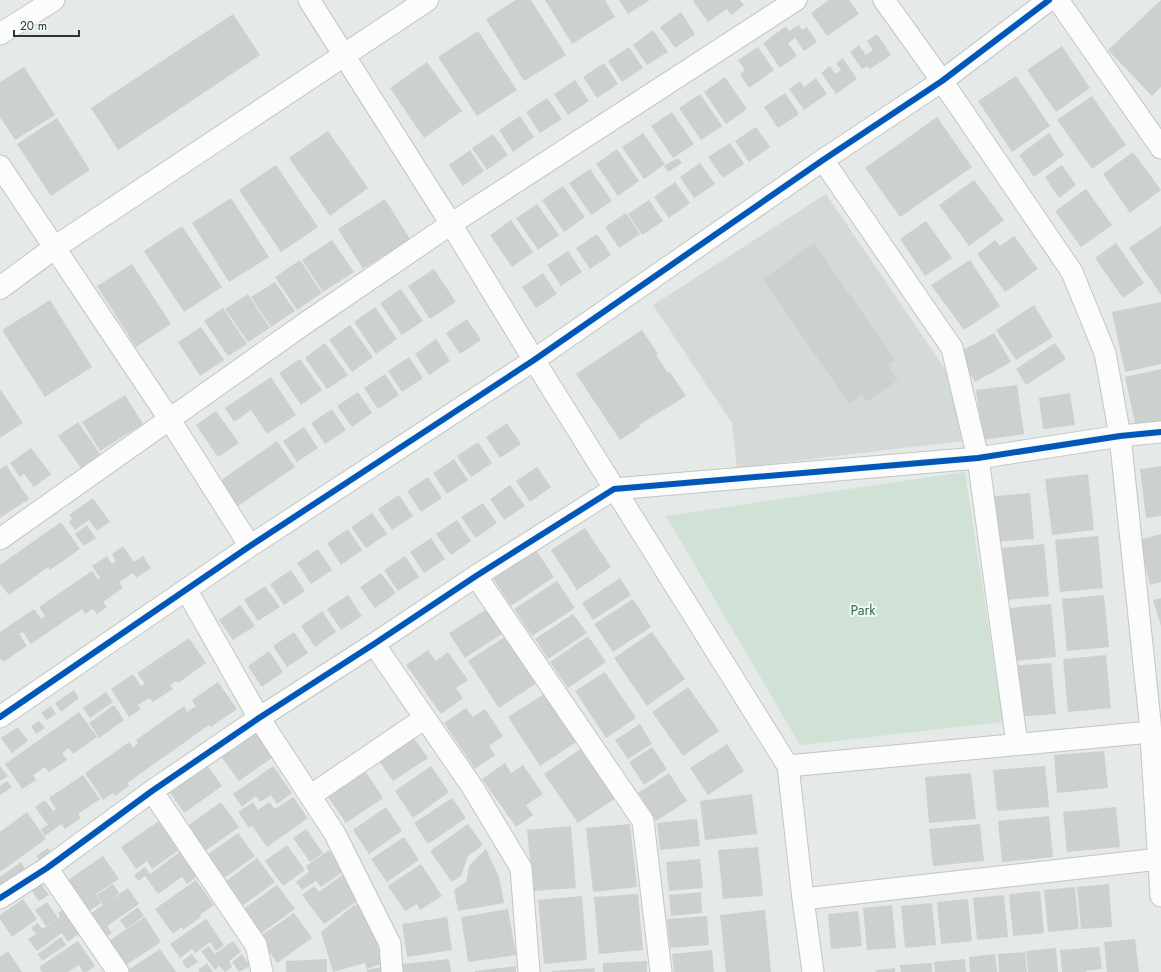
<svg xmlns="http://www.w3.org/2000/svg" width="1161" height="972" viewBox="0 0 1161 972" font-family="Jost,sans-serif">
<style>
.built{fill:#d4dad7}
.green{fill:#d0e1d6}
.building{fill:#ccd1cf}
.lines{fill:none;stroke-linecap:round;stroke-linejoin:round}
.minor-casing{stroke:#c2c6c4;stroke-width:23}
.tertiary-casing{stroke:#c2c6c4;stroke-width:24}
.minor{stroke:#fbfcfb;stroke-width:21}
.tertiary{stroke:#fbfcfb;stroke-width:22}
.cycleway-casing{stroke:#f3f8f6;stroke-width:8}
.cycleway{stroke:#0057b8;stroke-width:6}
.labels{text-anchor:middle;stroke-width:4;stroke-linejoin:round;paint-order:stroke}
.park-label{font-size:14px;fill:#346d4d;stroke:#f3f8f6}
</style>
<rect width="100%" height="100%" fill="#e5e9e7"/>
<!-- built -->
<path class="built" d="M826,194L947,372L962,441L737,468L732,423L653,305Z"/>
<!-- green -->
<path class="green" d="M965,472L1003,722L800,745L666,516Z"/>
<!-- building -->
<path class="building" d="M516,0H531L566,55L524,81L486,19Z
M545,0H605L615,17L572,44Z
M619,0H650L628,14Z
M695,0H740L744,5L731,15L727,9L708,22L693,1Z
M829,0H849L859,14L827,36L811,13Z
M1161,0V87L1152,96L1108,50Z
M681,12L695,34L675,48L660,27Z
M233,14L260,55L118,150L91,108Z
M799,25L802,30L807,27L817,42L804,51L795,38L788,43L797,56L780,68L763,43L786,26L789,31Z
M653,30L668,52L647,65L633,45Z
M478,31L517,90L477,116L438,57Z
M877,34L891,55L870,69L867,66L862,69L850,52L859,45L866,55L873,50L867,41Z
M1062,46L1090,88L1056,112L1027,70Z
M629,47L643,68L622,82L608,61Z
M758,47L774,70L749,88L740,74L745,70L738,60Z
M843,58L857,79L836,94L821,73L830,66L835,74L841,70L836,63Z
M427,62L462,111L424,138L390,88Z
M604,63L618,84L597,98L583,77Z
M24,67L55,115L15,140L0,117V82Z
M1016,76L1050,126L1012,152L978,101Z
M725,77L747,109L726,124L704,92Z
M816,78L827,94L804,110L789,89L800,81L804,87Z
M575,80L589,101L568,115L554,94Z
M785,93L799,114L778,128L764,107Z
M700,94L722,126L701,140L679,108Z
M1092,96L1126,145L1092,169L1057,120Z
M547,98L562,119L540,133L526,112Z
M672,112L694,144L673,158L651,126Z
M520,116L534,137L513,152L499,130Z
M937,117L972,167L900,217L865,168Z
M57,118L90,170L51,196L17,144Z
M756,127L770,147L749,162L735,141Z
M328,131L368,188L330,216L289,158Z
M643,133L665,164L644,179L622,147Z
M1049,133L1064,155L1034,177L1019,155Z
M493,134L508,155L487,170L472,148Z
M730,143L744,164L723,178L708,157Z
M617,149L639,181L618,196L596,164Z
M470,150L484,171L463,186L449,165Z
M1133,152L1161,190L1130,213L1103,174Z
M678,158L682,163L668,172L664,166Z
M700,163L715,184L694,198L680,177Z
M276,165L318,227L281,252L239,190Z
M1062,165L1076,185L1059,198L1045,177Z
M590,169L612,201L591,215L569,183Z
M974,180L1004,220L969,246L939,205Z
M675,182L690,203L669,218L654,197Z
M563,186L585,217L564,232L542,200Z
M1086,189L1112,225L1081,247L1055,211Z
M231,198L269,257L229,282L192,223Z
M385,199L410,239L363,269L338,229Z
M649,200L663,221L642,235L628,214Z
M537,204L559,235L538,250L516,218Z
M626,213L640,234L619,248L605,227Z
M511,220L533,252L512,267L490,235Z
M926,221L952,258L925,276L900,239Z
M182,226L222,287L184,312L144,251Z
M1161,226V295L1129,248Z
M597,234L611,255L590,269L576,248Z
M1014,236L1038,269L1005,292L977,254L995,240L1000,246Z
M332,240L354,272L323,292L302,260Z
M814,243L895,360L888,365L898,380L866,402L862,395L849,404L763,279Z
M1116,243L1144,283L1123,298L1095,258Z
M568,251L582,272L561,286L547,265Z
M300,260L322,293L297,310L275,277Z
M970,260L1000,306L964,330L931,285Z
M132,264L171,324L136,347L97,286Z
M434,269L456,302L430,319L408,286Z
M543,273L557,294L536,308L522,287Z
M275,282L295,311L271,327L251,297Z
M401,289L423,321L402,335L380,303Z
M248,294L270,328L248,342L225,309Z
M50,300L92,367L45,397L2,330Z
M1161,302V364L1125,372L1112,312Z
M1034,305L1053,337L1016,360L996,330Z
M375,307L397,339L376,354L354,322Z
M223,308L247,344L228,356L204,321Z
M467,319L481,340L460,354L446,333Z
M350,325L373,357L352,372L329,340Z
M201,327L224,360L200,376L178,342Z
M642,330L658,354L656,355L668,373L670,372L686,396L639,425L640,427L620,440L576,374Z
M994,333L1011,362L975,382L958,353Z
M436,339L450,361L429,375L415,354Z
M325,343L348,375L327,389L305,358Z
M1055,343L1066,359L1026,385L1016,369Z
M409,357L423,378L402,392L388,371Z
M300,359L322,390L301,405L279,373Z
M1161,369V422L1136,428L1125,377Z
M385,374L399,395L378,409L364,388Z
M271,377L296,415L267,434L251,410L234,422L225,408Z
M1017,385L1024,434L983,440L976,390Z
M0,389L23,423L0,438Z
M358,392L372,413L352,427L337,406Z
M1070,393L1075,425L1043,429L1039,398Z
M125,395L143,424L100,451L82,422Z
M332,409L346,430L325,444L311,423Z
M216,411L239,443L218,457L196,425Z
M78,422L100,454L81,468L58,436Z
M507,423L521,444L500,458L486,437Z
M304,427L318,448L297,462L283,441Z
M277,441L295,467L238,506L220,481Z
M478,442L492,463L471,477L457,456Z
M31,448L51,474L34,487L24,474L20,477L10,463Z
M454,459L468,480L447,494L433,473Z
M6,465L29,499L0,518V469Z
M1161,466V516L1146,518L1140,469Z
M537,467L551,487L530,502L516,481Z
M1088,474L1094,530L1052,535L1045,479Z
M428,477L442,498L421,512L407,491Z
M510,485L525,506L504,520L490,499Z
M1030,493L1034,539L992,542L987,497Z
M399,495L413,516L392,530L378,509Z
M93,498L110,522L97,531L89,520L75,530L69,522L72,519L69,515Z
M483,503L497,523L476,538L461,517Z
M372,513L387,534L366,548L351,527Z
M457,520L471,541L451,555L436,534Z
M61,522L80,549L50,570L48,567L9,595L0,584V565Z
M87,525L96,538L84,546L75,534Z
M585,528L611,567L577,590L551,550Z
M348,529L362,550L341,565L327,543Z
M1161,534V582L1150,585L1139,540Z
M1098,536L1103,588L1060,592L1055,540Z
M431,538L445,559L424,573L410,552Z
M1044,544L1049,596L1007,600L1002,548Z
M123,546L134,562L143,556L151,568L136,578L133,573L119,582L123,588L103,602L107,607L97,614L93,609L85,614L82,609L31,644L23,632L19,634L27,646L3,662L0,658V632L34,609L41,619L45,616L39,607L92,571L98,580L100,578L92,566L107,556L112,564L116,561L112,554Z
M318,549L332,570L311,584L297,563Z
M536,550L554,577L511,606L493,578Z
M405,556L419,577L398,591L384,570Z
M291,570L305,591L284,605L270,584Z
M381,573L396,593L375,608L360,587Z
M620,578L631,595L593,620L582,603Z
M557,581L575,608L532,636L514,609Z
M265,586L280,607L258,621L244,600Z
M348,595L362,616L341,630L327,609Z
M1104,595L1109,647L1067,651L1062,599Z
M1161,598V626L1153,600Z
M633,599L651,627L613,652L594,624Z
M1051,604L1056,657L1014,661L1009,608Z
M240,605L255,626L233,640L219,620Z
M487,609L503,633L465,658L449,633Z
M322,611L336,632L315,647L301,626Z
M573,614L587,633L548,659L535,639Z
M294,632L308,653L287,667L273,646Z
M652,632L685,679L647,706L614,658Z
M506,636L537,683L499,708L468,661Z
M588,636L606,662L568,688L550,662Z
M189,638L206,663L178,683L176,681L170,685L173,689L153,702L149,698L138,705L141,709L129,717L111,689L133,674L141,686L145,684L137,673Z
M428,650L436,661L448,652L468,680L456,688L463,698L441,714L406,665Z
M269,651L283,672L262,687L248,666Z
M1106,655L1111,708L1068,712L1063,659Z
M1051,663L1056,714L1015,717L1010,666Z
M605,672L636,718L606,738L575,691Z
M218,682L237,709L211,727L209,725L127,783L129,786L115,796L113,793L103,800L85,773L129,742L133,748L138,743L136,740L184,706L187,712L196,706L192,700Z
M688,687L719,731L683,756L652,712Z
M74,690L79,698L61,712L55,703Z
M106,692L113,702L90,718L83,708Z
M546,693L578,741L540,766L508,717Z
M114,705L124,720L99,738L89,723Z
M51,706L56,714L47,720L41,713Z
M466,708L473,717L485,709L503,736L489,746L495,755L475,769L444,723Z
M79,712L97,737L73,754L69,748L62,753L67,760L49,772L45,767L33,775L36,780L22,789L5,764Z
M39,721L45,728L36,734L31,726Z
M640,724L652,744L628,759L615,740Z
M18,727L28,741L12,753L1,738Z
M258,728L276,755L239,781L220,755Z
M411,734L428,758L393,781L377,758Z
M727,744L744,771L708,795L690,768Z
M652,747L667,769L644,785L629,762Z
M582,748L616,798L578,823L544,774Z
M1104,751L1108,788L1057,793L1054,755Z
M205,762L222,786L184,813L167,788Z
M505,763L511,773L523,765L543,794L526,805L533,815L516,827L482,779Z
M0,766L8,776L0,781Z
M273,766L292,793L277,804L271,795L260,802L256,796L242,807L233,794Z
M431,766L449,792L413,818L395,791Z
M1045,766L1049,807L997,811L993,770Z
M364,769L383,798L346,823L326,794Z
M669,773L687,801L656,821L638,793Z
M971,773L976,819L929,823L925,777Z
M83,775L100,799L78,814L81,818L65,829L61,824L45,836L41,829L48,825L35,807L45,800L53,811L56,809L49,798Z
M7,781L12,787L0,795V786Z
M752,794L757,834L705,840L700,801Z
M293,797L308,818L267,847L252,826L249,828L238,812L253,802L258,810L269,802L275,809Z
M452,798L466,818L428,844L414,823Z
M221,802L239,827L201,854L183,829Z
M386,807L402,831L369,854L353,830Z
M1116,807L1120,847L1067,852L1063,812Z
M27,812L46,839L0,872V832Z
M1049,816L1053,857L1002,862L998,821Z
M697,819L700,846L660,850L657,823Z
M159,821L179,850L152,869L147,861L136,869L121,847Z
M468,824L483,845L468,856L461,876L452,882L430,851Z
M630,824L637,887L593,892L586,828Z
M980,824L984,861L933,866L929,829Z
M571,826L576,888L533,891L527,830Z
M306,829L323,853L310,862L293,838Z
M238,833L255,856L220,881L204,857Z
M404,837L419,860L387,882L371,859Z
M287,845L305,870L283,886L265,861Z
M758,847L763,896L723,899L718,850Z
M48,848L52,855L41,863L36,856Z
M486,849L499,877L504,903L458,911L454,890L466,882L469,866Z
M329,850L344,871L321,887L316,881L302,890L296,882L309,872L306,866Z
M181,851L199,875L187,884L182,877L158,894L145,876L138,881L134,875L145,867L150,874Z
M103,856L119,879L96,894L101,903L86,913L65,882Z
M257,858L275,882L238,909L221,885Z
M700,859L703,888L669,891L666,862Z
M21,862L25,869L12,878L0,893V877Z
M421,864L442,896L420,910L417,904L405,911L388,886Z
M345,873L363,897L324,924L302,895L314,886L319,892Z
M196,880L214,905L200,915L201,917L183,930L182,927L173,934L155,909Z
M41,884L49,895L39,901L31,890Z
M113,884L119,893L111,900L128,888L139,904L107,926L112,933L101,940L85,917L103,905L97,895Z
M1109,884L1112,927L1081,929L1077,887Z
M277,885L295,909L256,937L238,913Z
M1075,887L1079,929L1048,932L1044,890Z
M1040,891L1044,933L1013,936L1009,894Z
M701,892L702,913L671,916L669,895Z
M638,894L643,950L599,954L594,897Z
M1004,895L1008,937L977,940L973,898Z
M582,896L587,960L544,964L538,900Z
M23,899L37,919L12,937L0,919V915Z
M968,899L972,941L941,944L937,902Z
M47,902L58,918L46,926L35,910Z
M365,902L383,963L367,969L365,963L333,972L321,932L353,906Z
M932,903L936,945L905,948L901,906Z
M892,905L896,948L867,950L863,908Z
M138,907L144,916L126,929L120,920Z
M66,908L82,931L68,942L62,933L37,951L28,939L36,934L31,928L38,923L42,929L60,917L58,913Z
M508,909L516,955L468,962L461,917Z
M765,910L771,972H726L720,915Z
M858,911L862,946L831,949L828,914Z
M294,913L312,938L277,963L259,937Z
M707,916L709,945L670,948L667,919Z
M145,917L161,942L120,969L104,944Z
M447,917L452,950L407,957L402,924Z
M206,919L224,945L216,951L210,942L195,953L192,949L180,958L170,944Z
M61,937L66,945L42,961L38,954Z
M1135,939L1139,972H1107L1104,942Z
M78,941L95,966L86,972H83L79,965L68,972H42L39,967Z
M233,941L241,952L229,961L232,967L225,972L219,966L215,970L201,951L209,946L215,954Z
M1099,947L1102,969L1086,971V972H1062L1060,950Z
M1056,948L1058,972H1028L1026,951Z
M160,949L176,972H125Z
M712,950L714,972H674L672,954Z
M8,951L22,972H0V957Z
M1025,952L1027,972H999L998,954Z
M192,954L198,962L187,969L182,961Z
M242,954L250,966L239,972L232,962Z
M995,954L997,972H970L969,957Z
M327,959V972H286V961Z
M449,959L451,972H403L402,964Z
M965,959L966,972H935L934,962Z
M647,961V972H603V963Z
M207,963L213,972H199L198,970Z
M932,963V972H901L900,965Z
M516,966V972H475V971Z
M382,967V972H367V970Z
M594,968L595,972H552V971Z
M895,968V972H876V970Z"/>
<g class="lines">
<defs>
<path id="minor" d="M309,0L451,224L534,360L788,766L803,899L813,972
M884,0L942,81L1072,272L1105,353L1120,436L1150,721L1161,896
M1058,0L1161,148
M0,34L54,0
M823,160L952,348L978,458L1017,744
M0,166L170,420L250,546
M0,539L307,322L451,224L796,0
M476,576L643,821L661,972
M187,591L259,718L335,834L390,944L392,972
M374,644L473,788L521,868L529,972
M0,717L250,546L534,360L823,160L942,81L1049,0
M788,766L1150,732
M152,791L256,945L262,972
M310,796L425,718
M47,868L118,972
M0,898L47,868L152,791L259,718L374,644L476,576L614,489L978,458L1120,436L1161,432
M803,899L1159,859"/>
<path id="tertiary" d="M0,288L54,248L427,0"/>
</defs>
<!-- minor casing -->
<use href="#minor" class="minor-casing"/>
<!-- tertiary casing -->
<use href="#tertiary" class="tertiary-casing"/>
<!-- minor -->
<use href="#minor" class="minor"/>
<!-- tertiary -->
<use href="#tertiary" class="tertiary"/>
<defs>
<path id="cycleway" d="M0,717L250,546L534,360L823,160L942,81L1049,0
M0,898L47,868L152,791L259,718L374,644L476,576L614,489L978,458L1120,436L1161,432"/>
</defs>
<!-- cycleway casing -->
<use href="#cycleway" class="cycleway-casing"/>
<!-- cycleway -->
<use href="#cycleway" class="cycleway"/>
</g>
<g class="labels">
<!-- park labels -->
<g class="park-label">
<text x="863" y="615">Park</text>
</g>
</g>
<!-- scale -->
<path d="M14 30v6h65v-6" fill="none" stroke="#253a36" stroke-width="2"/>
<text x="20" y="30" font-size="12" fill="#253a36" stroke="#f3f8f6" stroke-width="3" paint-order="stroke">20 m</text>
</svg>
